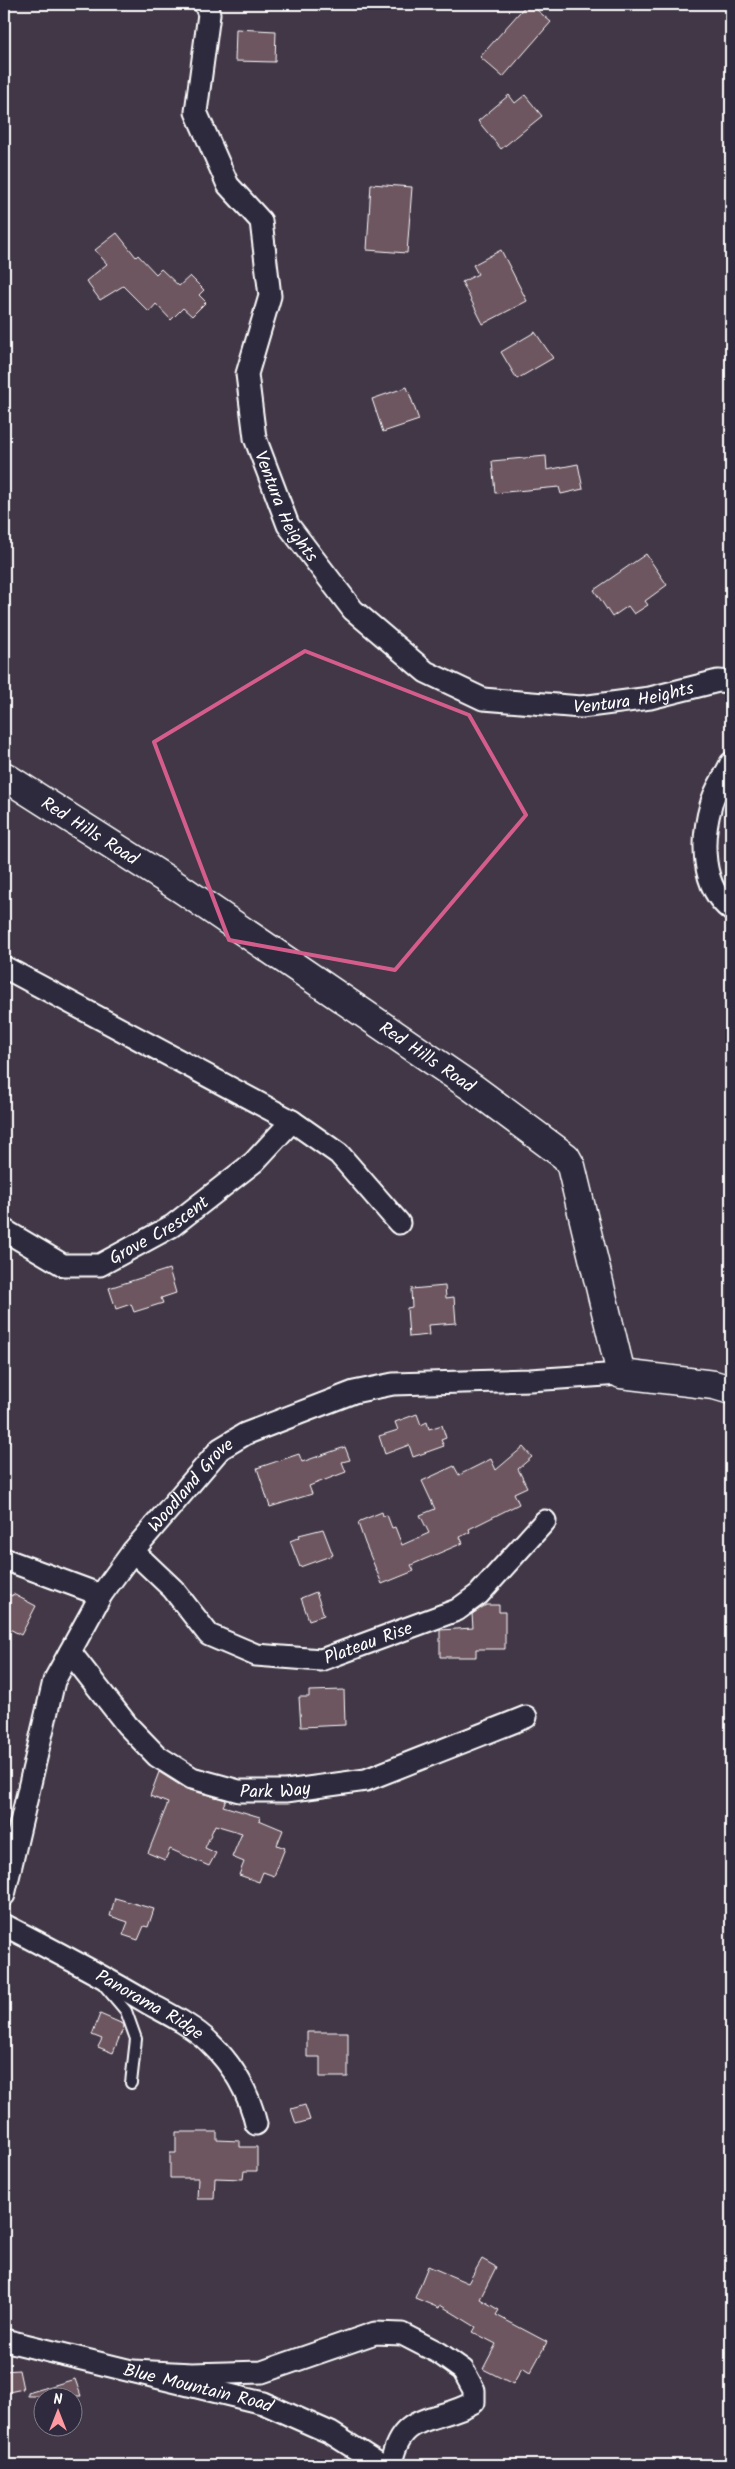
<svg xmlns="http://www.w3.org/2000/svg" width="735" height="2469" viewBox="0 0 735 2469" font-family="Kalam,sans-serif">
<style>
.building{fill:#6d565f;stroke:#fff}
.lines{fill:none;stroke-linecap:round;stroke-linejoin:round}
.service-casing{stroke:#fff;stroke-width:14}
.minor-casing{stroke:#fff;stroke-width:25}
.secondary-casing{stroke:#fff;stroke-width:31}
.service{stroke:#2f2a3d;stroke-width:10}
.minor{stroke:#2f2a3d;stroke-width:21}
.secondary{stroke:#2f2a3d;stroke-width:28}
.marked{fill:none;stroke:#d45d8c;stroke-width:4;stroke-linejoin:round}
.labels{text-anchor:middle;stroke-width:5;stroke-linejoin:round;paint-order:stroke}
.street-label{font-size:18px;fill:#fff;stroke:#2f2a3d}
</style>
<rect width="100%" height="100%" fill="#423747"/>
<filter id="ink" filterUnits="userSpaceOnUse"><feTurbulence type="fractalNoise" baseFrequency=".02" numOctaves="2"/><feDisplacementMap in="SourceGraphic" scale="10" xChannelSelector="R" yChannelSelector="G"/><feConvolveMatrix kernelMatrix="1 2 1 2 8 2 1 2 1" color-interpolation-filters="sRGB"/></filter>
<g filter="url(#ink)">
<!-- building -->
<path class="building" d="M527,4H530L551,22L503,77L480,57Z
M236,29L276,31L275,62L235,61Z
M509,95L515,103L525,95L542,116L501,149L478,121Z
M371,184L412,187L407,253L367,250Z
M117,233L136,257L138,255L156,274L161,269L179,286L190,276L204,290L199,295L206,302L192,316L183,308L171,320L156,304L149,312L123,286L100,300L86,281L107,264L95,250Z
M501,250L527,301L483,324L462,282L478,274L473,265Z
M535,332L553,358L517,379L501,352Z
M407,387L419,420L383,432L372,399Z
M546,456L547,470L578,464L583,489L561,494L559,487L495,493L492,461Z
M646,554L667,585L645,601L648,605L634,614L628,606L612,617L594,590Z
M169,1269L176,1293L161,1298L163,1303L134,1312L131,1304L116,1309L109,1288Z
M445,1286L446,1298L454,1297L456,1323L428,1325L429,1335L409,1337L407,1308L412,1307L411,1289Z
M417,1414L421,1425L427,1422L429,1429L442,1425L446,1438L441,1440L444,1446L413,1457L409,1445L385,1454L379,1436L398,1430L395,1422Z
M345,1447L350,1460L342,1462L346,1472L309,1486L312,1494L270,1507L257,1468L299,1454L302,1462Z
M523,1447L532,1457L518,1469L527,1487L514,1493L519,1504L469,1529L470,1532L460,1537L463,1543L411,1565L414,1571L382,1584L365,1543L358,1523L360,1521L382,1512L383,1516L387,1515L392,1528L395,1527L402,1545L429,1533L420,1515L435,1509L422,1481L454,1466L459,1475L491,1459L496,1470Z
M323,1529L333,1555L300,1567L290,1541L300,1537L299,1535Z
M4,1592L12,1596L13,1594L36,1606L21,1635L4,1626Z
M316,1592L324,1615L309,1620L301,1598Z
M486,1605H499V1612H505V1649H476V1657H440V1630L473,1628L472,1614Z
M344,1690L345,1725L301,1727L299,1697H309V1691Z
M159,1772L186,1789L226,1800L223,1806L260,1817L259,1820L283,1830L277,1845L285,1848L274,1876L263,1872L259,1882L239,1875L244,1862L232,1857L242,1833L215,1825L205,1848L216,1853L209,1866L170,1849L165,1860L148,1853L168,1803L150,1796Z
M115,1898L154,1909L148,1927L144,1926L138,1940L123,1935L128,1922L110,1916Z
M100,2014L123,2024L124,2026L113,2053L98,2047L102,2039L92,2035Z
M307,2032H348V2077H320V2057H307Z
M305,2105L310,2120L296,2124L291,2109Z
M176,2132H217V2140L240,2141V2147H257V2171H244L243,2179L215,2178L214,2199H197L198,2178H170V2153H176Z
M482,2259L496,2267L480,2299L499,2310L496,2315L547,2342L530,2373L522,2368L513,2384L483,2369L496,2344L473,2332L476,2327L440,2305L439,2308L415,2298L428,2266L468,2283Z
M19,2370L23,2389L4,2393V2371Z
M75,2379L81,2396H28V2393Z"/>
<g class="lines">
<defs>
<path id="service" d="M104,1985L126,2011L136,2039L131,2083"/>
<g id="minor">
<path id="s1" d="M205,4L209,14L196,112L228,185L261,221L270,296L247,374L255,438L288,525L353,610L426,672L483,699L581,707L650,698L718,681L731,682"/>
<path d="M731,763C725,777 714,791 711,805C701,840 701,887 731,910"/>
<path d="M4,967L292,1121L339,1154L399,1223"/>
<path id="s2" d="M4,1230L63,1265H100L172,1226L254,1162L292,1121"/>
<path id="s3" d="M133,1551L173,1589L209,1635L256,1655L321,1660L457,1610L479,1594L545,1521"/>
<path d="M4,1559L101,1595"/>
<path id="s4" d="M70,1652L127,1725L157,1756L192,1778L239,1791H286L366,1780L526,1717"/>
<path id="s5" d="M4,1895L54,1681L101,1595L133,1551L220,1449L245,1434L354,1392L393,1384L530,1380L621,1374"/>
<path id="s6" d="M4,1925C53,1950 101,1975 148,2003C168,2014 193,2026 209,2042C232,2064 249,2093 256,2124"/>
<path id="s7" d="M4,2340L263,2403L331,2433L381,2465"/>
<path d="M133,2371L192,2374L262,2372L375,2333L402,2334L439,2353L463,2370L474,2390V2402C436,2424 400,2410 391,2465"/>
</g>
<g id="secondary">
<path id="s8" d="M4,776L183,890L473,1088L566,1157L571,1166L621,1374L714,1385L731,1390"/>
</g>
</defs>
<!-- service casing -->
<use href="#service" class="service-casing"/>
<!-- minor casing -->
<use href="#minor" class="minor-casing"/>
<!-- secondary casing -->
<use href="#secondary" class="secondary-casing"/>
<!-- service -->
<use href="#service" class="service"/>
<!-- minor -->
<use href="#minor" class="minor"/>
<!-- secondary -->
<use href="#secondary" class="secondary"/>
</g>
</g>
<!-- marked area -->
<path class="marked" d="M305,651L469,715L526,815L395,970L229,940L154,742Z"/>
<g class="labels">
<!-- street labels -->
<g class="street-label">
<text dy="6" stroke="none"><textPath href="#s1" startOffset="535">Ventura Heights</textPath></text>
<text dy="6" stroke="none"><textPath href="#s1" startOffset="970">Ventura Heights</textPath></text>
<text dy="6" stroke="none"><textPath href="#s8" startOffset="102">Red Hills Road</textPath></text>
<text dy="6" stroke="none"><textPath href="#s8" startOffset="508">Red Hills Road</textPath></text>
<text dy="6" stroke="none"><textPath href="#s2" startOffset="174">Grove Crescent</textPath></text>
<text dy="6" stroke="none"><textPath href="#s5" startOffset="460">Woodland Grove</textPath></text>
<text dy="6" stroke="none"><textPath href="#s3" startOffset="280">Plateau Rise</textPath></text>
<text dy="6" stroke="none"><textPath href="#s4" startOffset="262">Park Way</textPath></text>
<text dy="6" stroke="none"><textPath href="#s6" startOffset="166">Panorama Ridge</textPath></text>
<text dy="6" stroke="none"><textPath href="#s7" startOffset="200">Blue Mountain Road</textPath></text>
</g>
</g>
<!-- margin -->
<rect width="735" height="2469" fill="none" stroke="#2f2a3d" stroke-width="20"/>
<rect x="10" y="10" width="715" height="2449" fill="none" stroke="#fff" stroke-width="2" filter="url(#ink)"/>
<!-- north arrow -->
<g transform="translate(58 2412)"><circle r="24" fill="#2f2a3d" stroke="#827f8b"/>
<path d="M0-4L9 19L0 12L-9 19Z" fill="#ff9aa2"/>
<text y="-8" font-size="14" font-weight="bold" text-anchor="middle" fill="#ffffff">N</text>
</g>
</svg>
